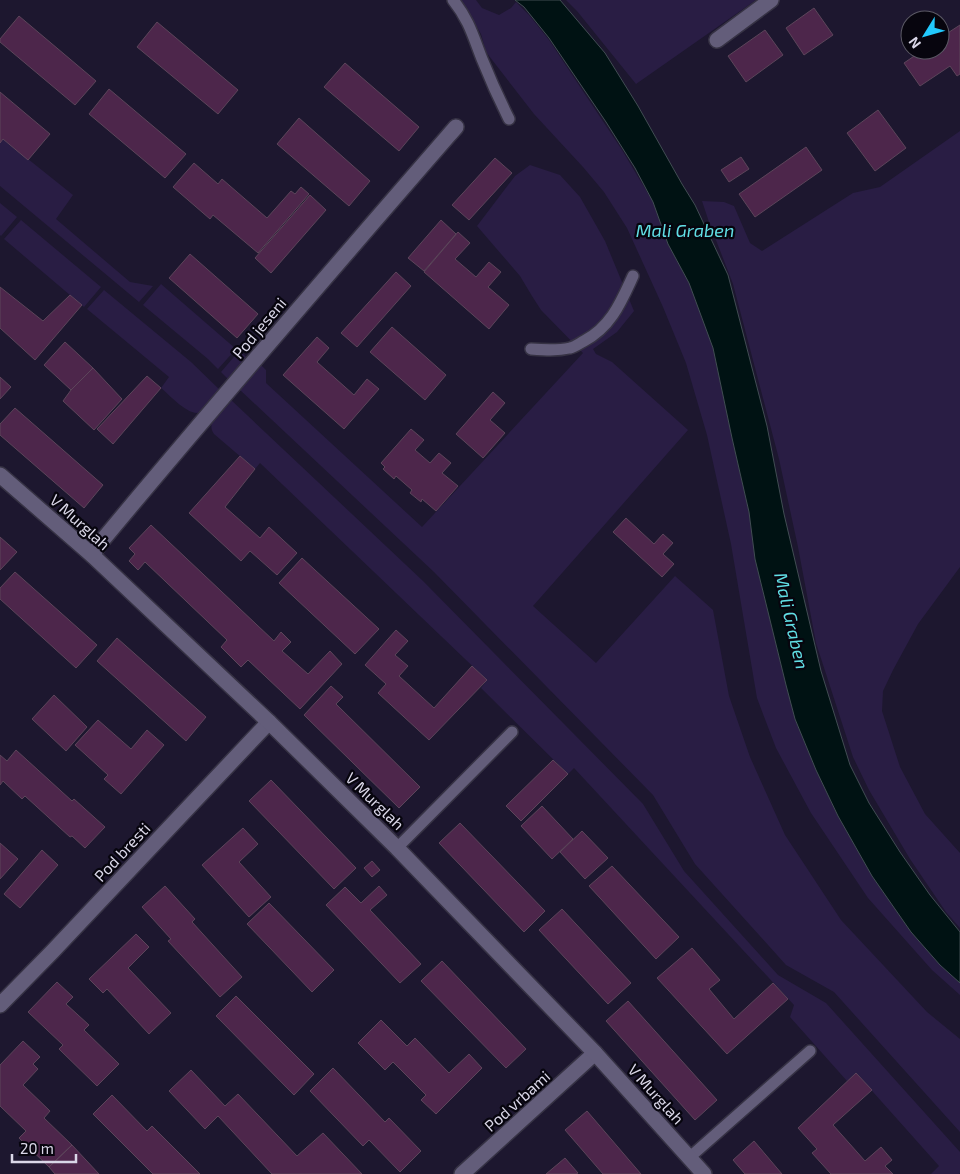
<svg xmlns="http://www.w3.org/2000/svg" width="960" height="1174" viewBox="0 0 960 1174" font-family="'Exo 2',sans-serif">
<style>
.green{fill:#291d44}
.water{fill:#001213;stroke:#414d53}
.building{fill:#4d264b;stroke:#5c455a}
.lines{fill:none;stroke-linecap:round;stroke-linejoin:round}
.lane-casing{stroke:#363244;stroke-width:14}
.street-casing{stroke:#363244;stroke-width:18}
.secondary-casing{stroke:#363244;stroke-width:18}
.lane{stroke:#635d7a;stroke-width:11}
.street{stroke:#635d7a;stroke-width:15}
.secondary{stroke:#635d7a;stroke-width:15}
.labels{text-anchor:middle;stroke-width:4.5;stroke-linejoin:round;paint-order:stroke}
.street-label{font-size:16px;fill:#dad7e8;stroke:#07050e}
.water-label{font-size:18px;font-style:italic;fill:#61dee5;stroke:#07050e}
</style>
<rect width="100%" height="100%" fill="#1d172f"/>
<!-- green -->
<path class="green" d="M461,0H476L482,8L499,15L511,8L516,2L529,15L549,40L622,150L653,202L668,244L689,283L713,348L732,438L749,512L755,559L786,685L795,719L816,770L838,816L872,876L911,932L940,965L960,983V995L932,970L868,898L811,813L776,748L757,698L731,544L716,476L707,435L686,363L663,307L627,228L604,192L583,167L534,114L486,52L481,34Z
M566,0H756L636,84L577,11Z
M960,131V567L918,624L893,670L883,691L882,711L900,767L925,814L960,853V928L946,912L910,859L869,790L853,757L816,643L798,547L779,459L733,284L709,222L702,201L724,202L734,206L750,243L762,251L853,193L880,187Z
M3,139L73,195L56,219L130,282L153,286L139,302L0,186V143Z
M530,165L560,175L580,197L605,241L634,311L617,332L593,349L596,354L612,362L688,430L533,606L596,663L675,576L713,610L729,696L750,757L785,835L841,920L927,1012L960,1039V1132L834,992L786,965L695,864L653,795L434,572L239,389L260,364L266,370V383L422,527L583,353L541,310L532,296L520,276L477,226L515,176Z
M0,203L17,217L1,236L0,235Z
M21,220L101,287L84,307L4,239Z
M161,284L236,349L218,369L208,359L143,305Z
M104,290L191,362L221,391C216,397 210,406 203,411C191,420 170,395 161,388L169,377L87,309Z
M239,351L249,359L230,381L221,372Z
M230,399L423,581L643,804L684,871L778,975L826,1003L960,1152V1173L959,1174H931L939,1166L857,1074L847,1081L790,1017L794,1005L574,768L568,774L481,688L487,680L260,463L255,469L214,434C205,421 221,409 230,399Z"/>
<!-- water -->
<path class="water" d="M515,0H560L605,53L638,106L682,184L695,205L728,275L767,426L784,514L821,671L850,765L869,803L900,852L930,895L960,932V983L940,965L911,932L872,876L838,816L816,770L795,719L786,685L755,559L749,512L732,438L713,348L689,283L668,244L653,202L635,168L606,122L549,38L524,7Z"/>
<!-- building -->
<path class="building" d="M814,8L833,35L804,55L786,28Z
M19,16L96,81L75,105L0,42V39Z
M157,22L238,90L218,114L137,47Z
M960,25V74L957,76L950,66L920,86L904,63L923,50H940V38Z
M765,30L783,55L746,82L728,56Z
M345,63L419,127L399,151L324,87Z
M109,89L186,154L165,178L89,114Z
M0,92L50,134L28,160L3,139L0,143Z
M878,110L906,148L875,171L847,133Z
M299,118L370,181L349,206L277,144Z
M806,147L822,170L755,217L739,194Z
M741,157L749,169L729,182L721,170Z
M495,158L512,173L469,220L452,205Z
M194,163L218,184L222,179L267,218L291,191L295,194L301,187L309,194L258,253L213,215L210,219L173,187Z
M310,195L326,210L271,273L255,258Z
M441,220L456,234L424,271L408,258Z
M458,232L470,243L455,259L476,277L489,262L501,272L488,287L509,305L489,329L424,272Z
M190,254L258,314L237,338L169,278Z
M396,272L411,286L357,347L341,333Z
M0,287L43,321L70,295L82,305L35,360L0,328Z
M392,327L446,375L425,400L370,352Z
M317,337L329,348L317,362L354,395L367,379L379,389L344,429L283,375Z
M65,342L93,368L71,390L44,365Z
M93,368L122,399L94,430L63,401L71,390Z
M147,376L161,388L113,444L97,429Z
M0,377L11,387L0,399Z
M493,392L505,403L490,420L505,433L483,458L456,434Z
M15,408L103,485L84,508L0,435V424Z
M411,429L424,440L415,450L430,463L439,453L451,463L442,473L458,486L436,511L422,499L421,502L410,493L412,490L396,476L394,479L383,469L385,467L381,463Z
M240,456L255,469L225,507L260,538L269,527L297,553L277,575L250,551L241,561L189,513Z
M626,518L654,544L663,534L673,543L663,554L674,564L662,577L613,532Z
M151,525L274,641L281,632L291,642L282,651L308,674L330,651L342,664L300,709L248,660L241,667L221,647L227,640L145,562L138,570L129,561L135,554L129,548Z
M0,537L17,552L0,570Z
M302,558L379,629L355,654L279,583Z
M15,572L97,645L76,668L0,599V588Z
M396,630L408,641L395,655L408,666L399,676L434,708L472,666L487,680L429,740L378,693L386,684L365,665Z
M117,638L206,717L186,741L97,661Z
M331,686L343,697L336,704L420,787L399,808L304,715Z
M54,695L87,727L66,751L32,719Z
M98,720L131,749L147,730L164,745L121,794L104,779L108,775L75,745Z
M16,750L72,801L74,799L105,827L85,848L72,836L70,837L25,796L22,799L3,781L0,785V755L7,761Z
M553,760L568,774L521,821L506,806Z
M271,780L356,868L334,889L249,801Z
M542,806L573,839L552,859L521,826Z
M460,823L545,911L524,932L439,843Z
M243,828L258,844L239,862L271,897L249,917L202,865Z
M582,831L608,858L585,879L560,852Z
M0,843L18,859L0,879Z
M42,850L58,865L20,908L4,894Z
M372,861L380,870L372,877L364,868Z
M612,866L679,937L656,959L589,886Z
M165,886L195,919L192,922L242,977L220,997L168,941L171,939L142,907Z
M379,886L387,895L370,910L421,964L400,983L326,905L345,887L361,903Z
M269,903L334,970L312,992L247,924Z
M562,909L631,983L608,1004L539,930Z
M136,934L149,947L128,968L171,1013L149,1034L107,989L103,993L89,979Z
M692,948L720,980L709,989L734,1019L773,983L788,999L727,1054L657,978Z
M442,961L526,1049L506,1068L421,981Z
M57,982L73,997L66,1004L89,1025L84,1030L119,1064L97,1086L59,1049L63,1045L28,1012Z
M236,996L314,1074L294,1095L216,1016Z
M628,1001L717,1100L695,1120L606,1021Z
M381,1020L407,1046L415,1038L449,1073L469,1054L482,1068L436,1114L421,1100L426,1095L393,1062L385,1070L358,1043Z
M23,1041L40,1057L33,1064L38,1069L23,1085L50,1111L44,1118L72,1145L49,1167L19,1138L26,1131L0,1106V1065Z
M333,1068L385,1122L389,1118L421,1151L400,1172L369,1140L363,1146L310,1091Z
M191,1070L225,1106L238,1094L297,1156L323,1133L362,1174H272L218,1116L205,1129L169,1091Z
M856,1073L872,1090L833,1125L865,1161L881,1147L892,1160L885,1166L893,1174H831L812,1153L817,1149L798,1128Z
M112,1095L147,1131L152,1126L200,1174H153L93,1114Z
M587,1111L641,1174H603L565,1130Z
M754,1141L782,1174H745L733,1160Z
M72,1145L99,1174H55L49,1167Z
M565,1158L578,1173L576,1174H546Z"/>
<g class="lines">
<defs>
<path id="lane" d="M453,0C469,20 473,36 482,59C490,79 499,99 509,119
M531,349C544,350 557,351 570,348C575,347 580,343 584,341C611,327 621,302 633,276
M397,848L512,732
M690,1157L810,1051"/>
<path id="street" d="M717,40L771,0
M92,555L101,542C217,402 337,264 456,127
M0,1005L52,952L269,722
M462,1174L595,1053"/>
<path id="secondary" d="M0,475L92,555L269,722L397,848L595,1053L704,1174"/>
</defs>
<!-- lane casing -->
<use href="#lane" class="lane-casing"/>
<!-- street casing -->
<use href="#street" class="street-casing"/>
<!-- secondary casing -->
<use href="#secondary" class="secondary-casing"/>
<!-- lane -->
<use href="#lane" class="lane"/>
<!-- street -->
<use href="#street" class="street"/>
<!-- secondary -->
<use href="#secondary" class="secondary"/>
</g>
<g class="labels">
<!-- street labels -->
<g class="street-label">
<text transform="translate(259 328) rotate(-50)" y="6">Pod jeseni</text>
<text transform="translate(80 522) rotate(42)" y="6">V Murglah</text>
<text transform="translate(375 801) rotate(44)" y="6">V Murglah</text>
<text transform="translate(122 852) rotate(-47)" y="6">Pod bresti</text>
<text transform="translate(656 1094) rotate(48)" y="6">V Murglah</text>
<text transform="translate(517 1101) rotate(-42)" y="6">Pod vrbami</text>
</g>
<!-- water labels -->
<g class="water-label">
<text x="685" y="237">Mali Graben</text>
<text transform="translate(791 621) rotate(77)" y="6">Mali Graben</text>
</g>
</g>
<!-- north arrow -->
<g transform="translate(925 35) rotate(233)"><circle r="24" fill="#07050e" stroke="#5b5965"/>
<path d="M0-4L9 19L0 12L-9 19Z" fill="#22c9fd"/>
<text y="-8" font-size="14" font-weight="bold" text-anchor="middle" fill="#dad7e8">N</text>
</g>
<!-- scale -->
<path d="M12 1154v8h64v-8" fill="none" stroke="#dad7e8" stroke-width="2.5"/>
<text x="20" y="1154" font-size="15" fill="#dad7e8" stroke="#07050e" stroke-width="4" paint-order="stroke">20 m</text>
</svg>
